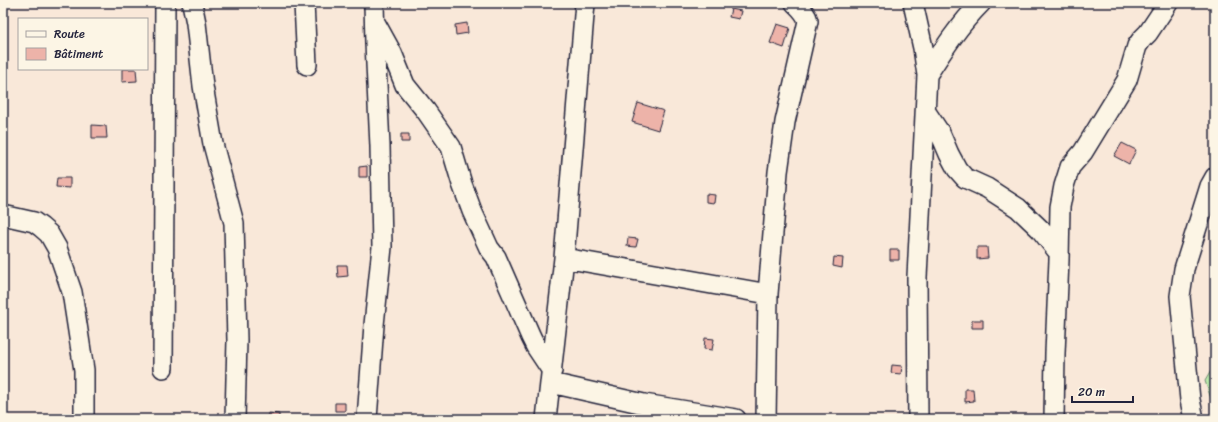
<svg xmlns="http://www.w3.org/2000/svg" width="1218" height="422" viewBox="0 0 1218 422" font-family="Sriracha,sans-serif">
<style>
.green{fill:#b9e9a8;stroke:#6e8672}
.building{fill:#edb3a9;stroke:#22223b}
.lines{fill:none;stroke-linecap:round;stroke-linejoin:round}
.street-casing{stroke:#22223b;stroke-width:22}
.street{stroke:#fcf5e5;stroke-width:19}
</style>
<rect width="100%" height="100%" fill="#f9e8d9"/>
<filter id="ink" filterUnits="userSpaceOnUse"><feTurbulence type="fractalNoise" baseFrequency=".025" numOctaves="2"/><feDisplacementMap in="SourceGraphic" scale="8" xChannelSelector="R" yChannelSelector="G"/><feConvolveMatrix kernelMatrix="1 2 1 2 8 2 1 2 1" color-interpolation-filters="sRGB"/></filter>
<g filter="url(#ink)">
<!-- green -->
<path class="green" d="M1215,364V410L1205,381Z"/>
<!-- building -->
<path class="building" d="M731,9L741,11L739,19L729,17Z
M467,23L468,33L456,35L455,25Z
M777,24L790,28L784,48L770,43Z
M122,69H136L137,81L122,82Z
M638,103L664,111L658,130L632,122Z
M92,125L106,126L107,138H92Z
M401,134H409V142H401Z
M1122,143L1136,150L1129,164L1114,156Z
M367,166V177H359V167Z
M57,178H70V188L56,187Z
M706,194L715,195L714,203L706,202Z
M628,238L638,239L636,247L627,246Z
M977,247H987L988,258L977,259Z
M890,250H899V260H890Z
M834,257L843,258L842,268L833,266Z
M337,265H347L348,276L338,277Z
M972,320H983V328H972Z
M705,338L714,339L712,350L704,349Z
M892,365L902,366L901,374L891,373Z
M965,389H973L974,401L965,402Z
M335,403H345V411H335Z
M268,413L279,414V419H268Z"/>
<g class="lines">
<defs>
<path id="street" d="M192,3L196,23L203,86L213,144L234,223L237,340L235,419
M304,3L307,65
M913,3L923,48L927,75L917,277L918,419
M376,24L392,53L405,85L426,111L451,147L462,184L472,211L489,248L496,257L531,337L536,347L552,371
M927,75C943,50 959,25 981,3
M926,112L940,133L949,154L957,169L965,178L987,188L1018,208L1040,229L1059,253
M3,215L34,222L41,227L49,234L57,248L72,292L84,370V419
M564,258L768,294
M163,368L165,3
M551,383L644,404L736,419
M367,419L374,325L382,247L380,146L375,43L374,3
M546,419L564,258L585,3
M766,419L768,294L778,172L785,122L808,21C806,13 801,9 795,3
M1054,419L1055,353L1059,260L1060,207L1064,186L1070,167L1083,152L1127,80L1137,46L1142,39L1148,33L1168,3
M1194,419L1190,400L1180,296L1184,269L1210,186L1215,177"/>
</defs>
<!-- street casing -->
<use href="#street" class="street-casing"/>
<!-- street -->
<use href="#street" class="street"/>
</g>
</g>
<!-- margin -->
<rect width="1218" height="422" fill="none" stroke="#fcf5e5" stroke-width="16"/>
<rect x="8" y="8" width="1202" height="406" fill="none" stroke="#22223b" stroke-width="1.5" filter="url(#ink)"/>
<!-- legend -->
<rect x="18" y="18" width="130" height="52" fill="#fcf5e5" stroke="#a5a1a1"/>
<rect x="26" y="31" width="20" height="6" fill="#fcf5e5" stroke="#a5a1a1"/>
<text x="54" y="38" font-size="12" fill="#22223b">Route</text>
<rect x="26" y="48" width="20" height="12" fill="#edb3a9" stroke="#a5a1a1"/>
<text x="54" y="58" font-size="12" fill="#22223b">Bâtiment</text>
<!-- scale -->
<path d="M1072 396v6h61v-6" fill="none" stroke="#22223b" stroke-width="2"/>
<text x="1078" y="396" font-size="12" fill="#22223b" stroke="#fcf5e5" stroke-width="3" paint-order="stroke">20 m</text>
</svg>
